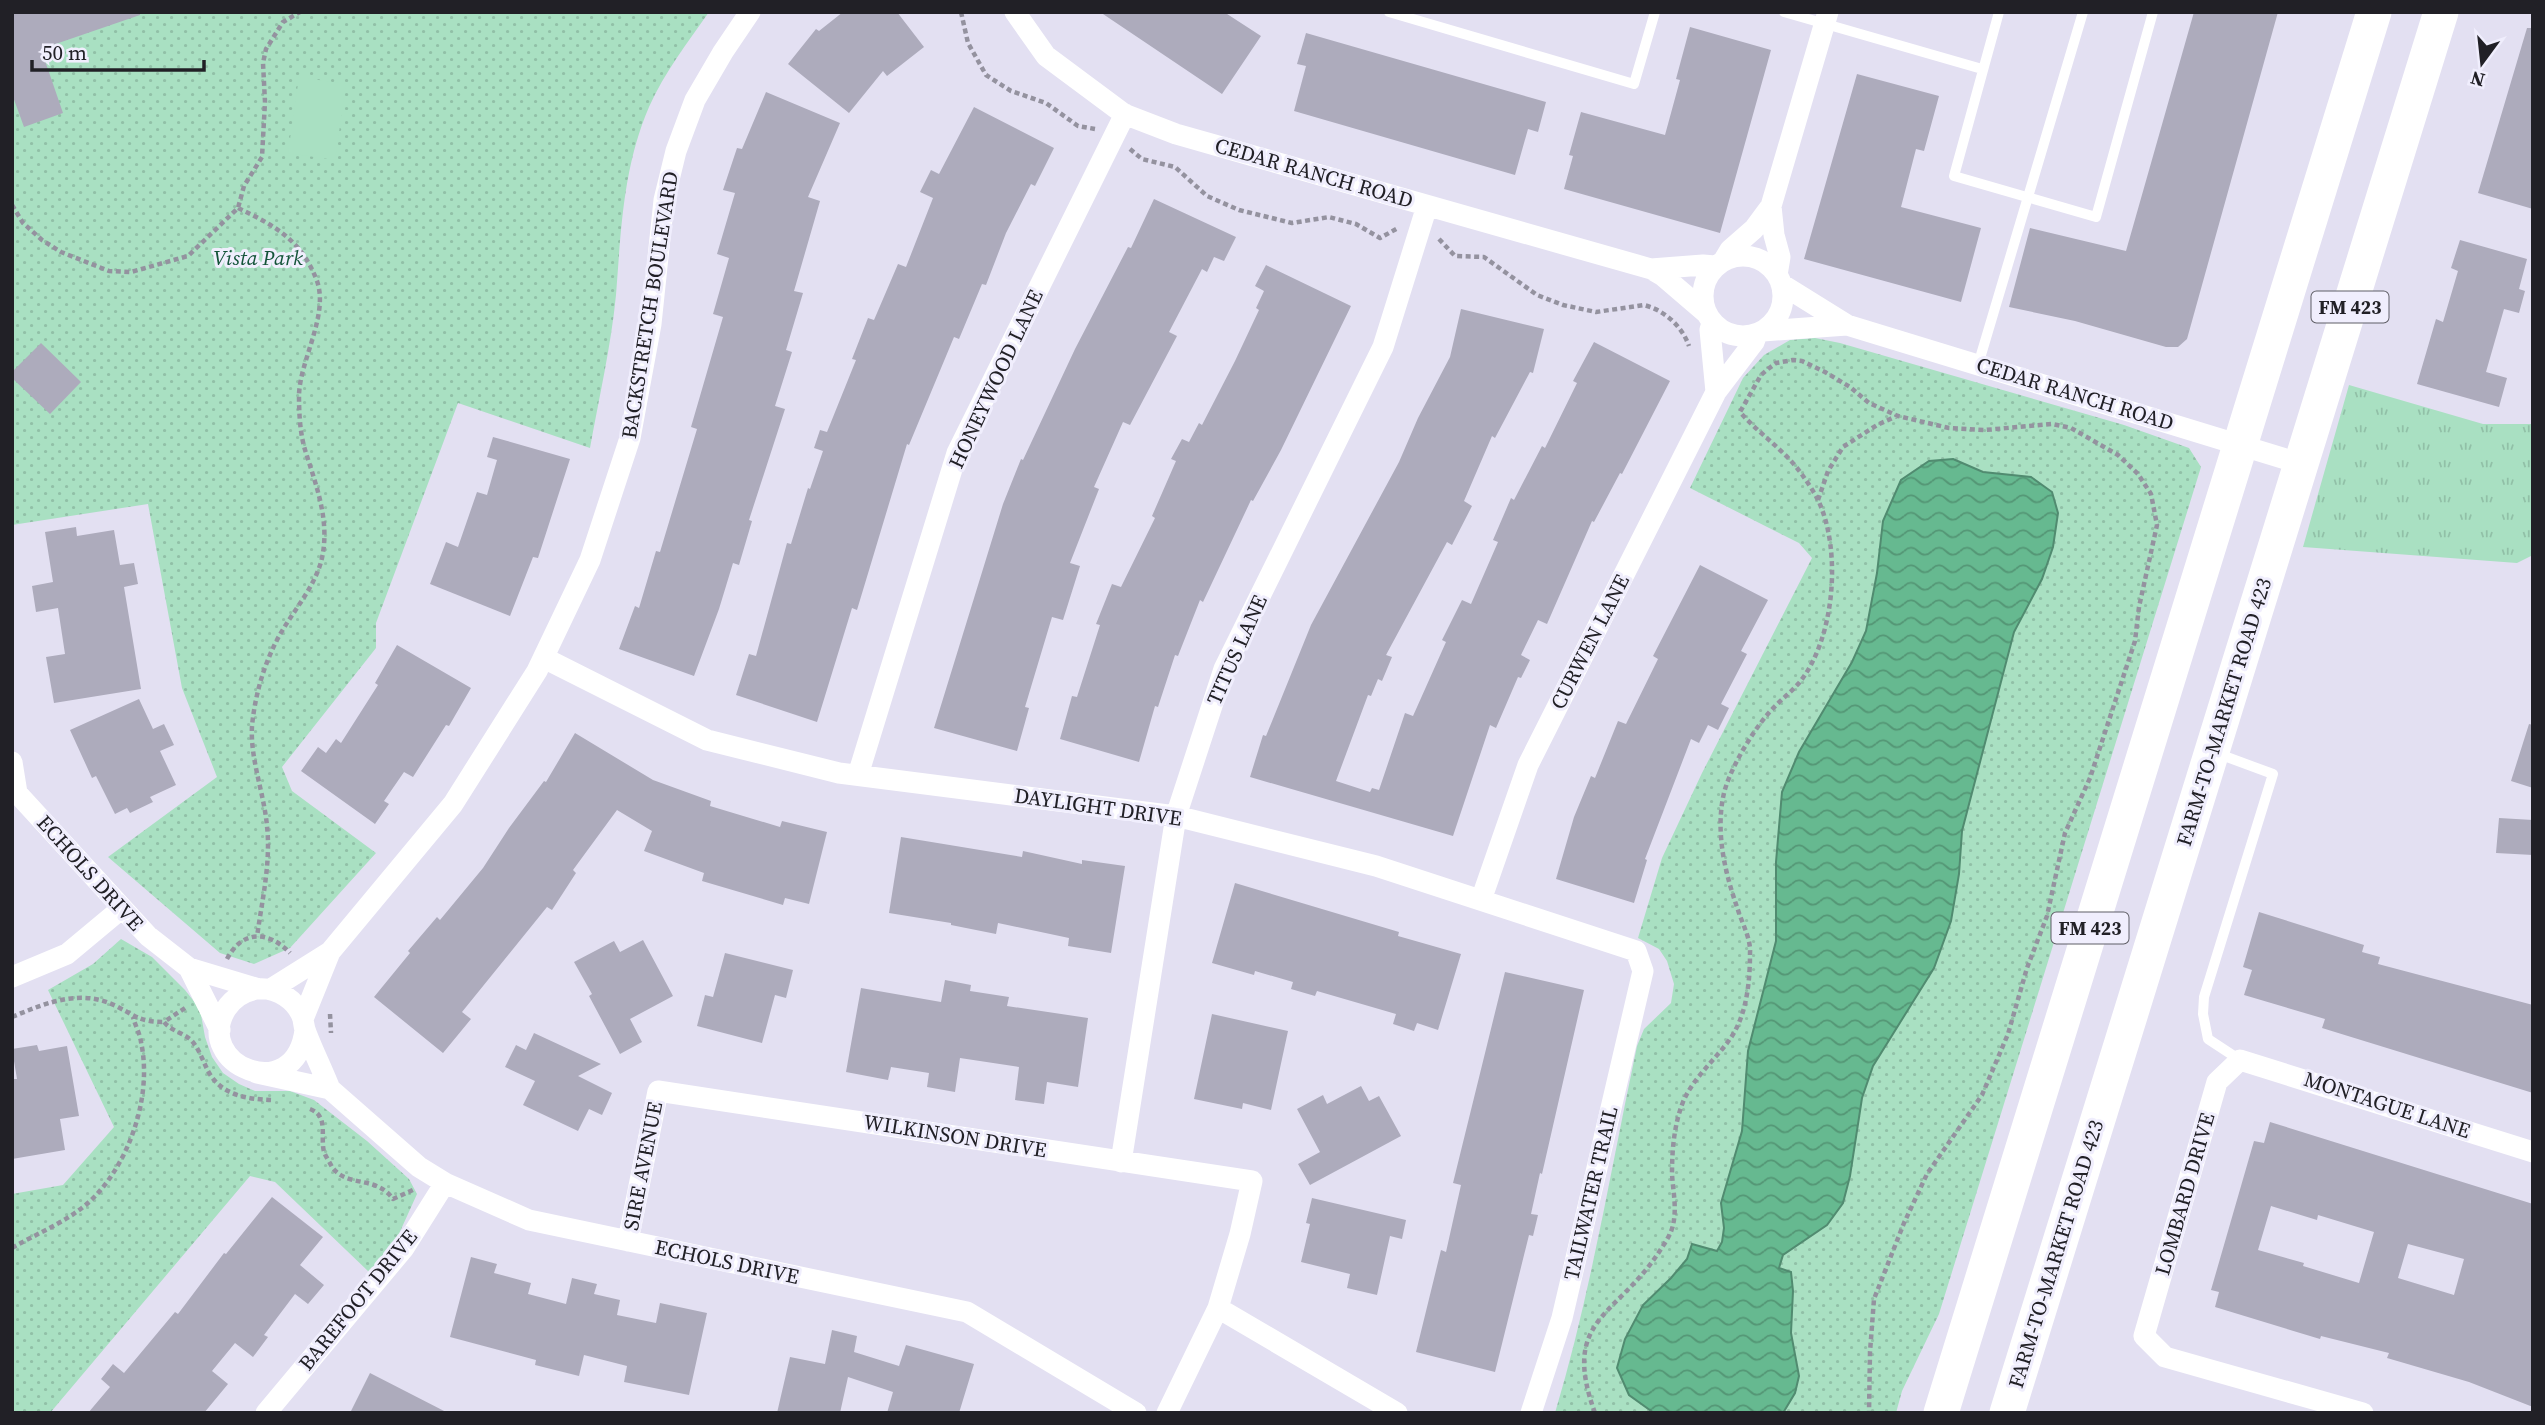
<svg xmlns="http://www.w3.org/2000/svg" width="2545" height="1425" viewBox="0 0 2545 1425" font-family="'Source Serif 4',serif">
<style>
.grass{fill:url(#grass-tufts)}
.park{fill:url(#park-dots)}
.garden{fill:#a9e0c2}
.water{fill:url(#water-waves);stroke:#518b70;stroke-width:2}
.building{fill:#adabbc;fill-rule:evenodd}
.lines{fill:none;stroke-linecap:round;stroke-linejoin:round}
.path{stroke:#94929f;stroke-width:4.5;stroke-dasharray:5 3.5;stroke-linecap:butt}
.lane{stroke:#fff;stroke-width:10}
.street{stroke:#fff;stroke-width:21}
.primary{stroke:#fff;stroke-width:35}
.labels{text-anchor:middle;stroke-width:6;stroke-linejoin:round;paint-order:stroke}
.shield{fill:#f0eefd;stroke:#5f5e66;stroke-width:2}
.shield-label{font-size:19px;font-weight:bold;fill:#212026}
.street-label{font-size:21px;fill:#212026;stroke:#f0eefd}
.park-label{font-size:21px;font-style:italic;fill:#145439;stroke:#f0eefd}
</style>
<defs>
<pattern id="grass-tufts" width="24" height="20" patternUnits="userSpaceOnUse" patternTransform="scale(1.75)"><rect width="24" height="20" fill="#a9e0c2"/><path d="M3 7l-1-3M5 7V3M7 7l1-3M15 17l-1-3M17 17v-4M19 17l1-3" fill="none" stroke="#91c0a7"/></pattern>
<pattern id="park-dots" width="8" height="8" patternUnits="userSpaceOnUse" patternTransform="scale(1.75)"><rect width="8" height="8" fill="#a9e0c2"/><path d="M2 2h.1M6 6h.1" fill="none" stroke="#91c0a7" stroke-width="1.8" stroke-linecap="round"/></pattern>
<pattern id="water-waves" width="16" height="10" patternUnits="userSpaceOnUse" patternTransform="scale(1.75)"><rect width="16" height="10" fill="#66b990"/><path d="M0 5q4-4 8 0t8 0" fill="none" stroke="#549675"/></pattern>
</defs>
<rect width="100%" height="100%" fill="#e3e0f2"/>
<!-- grass -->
<path class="grass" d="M2349,385L2483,424H2533V555L2517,563L2303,547Z"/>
<!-- park -->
<path class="park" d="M12,12H709C688,42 664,73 649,107C623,167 621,231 616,295C611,346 599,398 590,448L458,403L376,623V648L282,767L292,791L376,853L290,948L254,964L220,953L108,857L217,777L182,688L148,504L12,525Z
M1815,338L1840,343L2124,425L2189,448L2201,467L1939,1314L1902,1391L1896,1413H1555C1591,1293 1611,1168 1637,1046L1644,1029L1671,1003L1674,984L1667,961L1659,949L1638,938L1662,858L1702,773L1812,558L1799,543L1690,488L1743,378L1764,355L1790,340Z
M121,939L152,957L185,990L200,1009L205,1037L212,1057L223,1073L239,1084L255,1091H290L314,1100L367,1141L409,1179L417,1194L398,1236L369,1272L275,1182L250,1176L50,1413H12V1194L63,1185L114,1127L48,990L93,964Z"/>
<!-- garden -->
<path class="garden" d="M299,77L346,84L335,160L288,153Z"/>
<!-- water -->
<path class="water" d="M1953,459L1983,472L2031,477L2052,492L2058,513L2053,547L2042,579L2014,632L1962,831L1959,874L1951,921L1934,968L1873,1066L1862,1098L1850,1176L1843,1203L1827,1225L1783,1255L1779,1268L1791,1272L1793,1291L1791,1333L1799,1376L1795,1393L1783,1413H1654L1629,1395L1617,1368L1625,1339L1643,1305L1671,1278L1687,1259L1692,1244L1717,1251L1722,1242L1724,1228L1721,1203L1742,1131L1748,1051L1776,941V862L1782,792L1799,752L1852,662L1866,631L1877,573L1883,521L1901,480L1929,461Z"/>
<!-- building -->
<path class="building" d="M12,12H140V15L41,49L63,113L24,127L12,94Z
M843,12H897L924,47L887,76L883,71L849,113L788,64L816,29L819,31Z
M1100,12H1224L1261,36L1222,94Z
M2194,12H2278L2187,339L2178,347H2166L2075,321L2009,307L2030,228L2126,251Z
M1690,27L1771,50L1720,233L1564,189L1573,156L1569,155L1581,112L1665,135L1680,80L1676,79Z
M2527,28H2533V209L2478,193Z
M1306,33L1546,102L1538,132L1528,129L1515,175L1294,111L1306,66L1297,64Z
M1857,74L1939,96L1924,151L1916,149L1901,207L1981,228L1961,302L1804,259Z
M766,92L840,123L808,197L820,201L794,291L803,293L786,350L792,352L775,406L785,409L749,520L752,521L739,565L733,563L719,609L694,676L619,649L635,606L639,608L656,551L660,552L697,429L691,427L723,317L713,314L729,258L717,254L735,193L723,190L737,148L742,149Z
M974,107L1054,148L1035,186L1031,184L1006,233L986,285L982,284L959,339L954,337L909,445L907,444L857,610L852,608L817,722L736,695L749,654L756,656L787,543L791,544L808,488L810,489L823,451L814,448L820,430L827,432L856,360L852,359L868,318L874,320L898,264L906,267L933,198L920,192L931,170L939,174Z
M1154,199L1236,237L1224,261L1214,257L1207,272L1202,269L1169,332L1177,336L1130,425L1123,422L1094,487L1099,489L1070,563L1080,566L1063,620L1052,617L1025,707L1029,708L1017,751L934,728L1003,504L1021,459L1023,460L1075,349L1128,247L1131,248Z
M2460,240L2527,259L2519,289L2525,291L2519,313L2504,309L2486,372L2507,378L2499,407L2417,384L2436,319L2443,322L2458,271L2451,268Z
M1266,265L1351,306L1281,450L1253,501L1251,500L1203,602L1200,600L1178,656L1175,655L1158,707L1155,706L1139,762L1060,739L1072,696L1077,697L1100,625L1096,624L1112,584L1121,587L1155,518L1152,516L1176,461L1171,459L1182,439L1189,442L1199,423L1202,425L1235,361L1259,310L1256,308L1264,291L1255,286Z
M1461,309L1544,329L1533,373L1530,372L1495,438L1492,436L1464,501L1472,506L1452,545L1447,542L1386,655L1392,657L1382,681L1378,679L1371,696L1368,695L1336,781L1370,792L1372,788L1379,790L1405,713L1413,716L1446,642L1442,640L1462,600L1471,604L1498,542L1493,540L1511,498L1514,500L1542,446L1545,448L1577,383L1573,381L1594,342L1670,381L1622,474L1620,473L1594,522L1592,521L1547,624L1538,620L1521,655L1530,660L1521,678L1518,677L1496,728L1490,725L1453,836L1250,777L1263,735L1266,736L1311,625L1399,462L1418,418L1450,357Z
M41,343L81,382L50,414L12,378V372Z
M493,437L570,459L538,558L533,557L510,616L430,584L446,542L458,547L477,492L487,495L497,460L487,457Z
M76,527L77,536L114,530L120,565L134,563L138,584L124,587L141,689L54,703L46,657L65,654L58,608L36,612L32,586L53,582L45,532Z
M1700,565L1768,600L1741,651L1747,654L1721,704L1729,708L1718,730L1708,725L1699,743L1691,739L1645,859L1647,860L1634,903L1556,879L1574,817L1591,776L1595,778L1618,721L1626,724L1658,659L1653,656Z
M397,645L471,688L449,726L446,725L413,777L404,772L384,801L389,804L375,824L301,771L318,747L326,753L336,739L341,743L378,685L375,683Z
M139,699L153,729L164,724L174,745L160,751L176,785L150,797L153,802L130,813L127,808L115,814L96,776L92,778L70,730Z
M2529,724L2533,725V788L2511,781Z
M575,733L653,780L711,801L710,806L780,827L782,821L827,832L809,904L785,898L783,905L702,881L704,873L644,851L652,831L617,810L573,870L576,873L552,910L547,907L462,1012L471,1019L443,1053L374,997L410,953L408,951L437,917L440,920L483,868L509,828L544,781L546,782Z
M2499,818L2533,820V855L2496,853Z
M901,837L1022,857L1023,851L1082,864V860L1125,866L1111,953L1068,946L1069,938L998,923L996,934L951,925V923L889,913Z
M1235,883L1399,932L1398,936L1461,954L1438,1030L1417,1023L1414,1031L1393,1024L1396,1014L1317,991L1315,996L1291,989L1293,982L1255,971L1254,975L1212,963Z
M2259,912L2364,945L2362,952L2380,957L2378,964L2533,1005V1093L2322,1028L2325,1019L2244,995L2252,970L2243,967Z
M643,940L673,996L630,1019L642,1042L620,1054L589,996L592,994L574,962L614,941L620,952Z
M725,953L793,970L786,998L775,995L762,1043L697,1026L705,995L713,997Z
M1505,972L1584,990L1542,1174L1540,1173L1531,1214L1538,1215L1533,1236L1529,1235L1495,1372L1416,1352L1441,1250L1446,1252L1461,1185L1453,1183Z
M945,980L971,985L970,991L1009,997L1007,1006L1088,1018L1078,1087L1047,1082L1044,1104L1015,1100L1019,1067L960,1058L955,1092L927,1087L929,1073L891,1067L888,1080L846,1072L861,988L941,1002Z
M1212,1014L1288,1031L1271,1110L1243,1103L1242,1109L1194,1099Z
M534,1033L601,1064L578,1076L612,1093L602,1115L589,1109L578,1131L523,1105L535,1081L505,1067L516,1045L526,1050Z
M37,1045L39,1051L67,1046L79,1116L60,1119L65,1150L12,1159V1079H17L12,1049Z
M1361,1086L1369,1101L1379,1096L1401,1136L1310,1185L1298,1164L1320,1152L1297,1109L1323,1095L1327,1104Z
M2270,1122L2533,1204V1407L2469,1382L2387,1358L2389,1353L2321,1336L2320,1339L2215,1307L2219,1292L2211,1290L2254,1141L2264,1143ZM2271,1206L2317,1220L2318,1215L2374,1232L2359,1283L2303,1266L2304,1263L2258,1250ZM2408,1244L2464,1259L2454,1295L2398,1278Z
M272,1197L323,1237L300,1265L324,1285L308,1304L295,1294L264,1335L268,1337L253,1357L235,1343L212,1371L228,1384L204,1413H88L110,1387L101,1379L113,1364L124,1373L175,1312L178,1314L224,1253L226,1254Z
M1312,1198L1406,1220L1402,1239L1390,1236L1377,1295L1347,1288L1350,1274L1301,1262L1310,1224L1306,1223Z
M471,1257L497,1264L494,1273L531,1283L528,1294L566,1304L572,1278L597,1284L594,1294L620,1300L617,1315L656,1323L660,1303L707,1313L689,1395L624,1382L627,1366L584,1355L579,1376L535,1365L536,1360L450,1337Z
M832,1330L857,1336L854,1352L899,1366L906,1345L974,1364L959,1413H887L893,1392L848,1377L840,1413H777L790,1357L825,1364Z
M370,1373L448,1413H350Z"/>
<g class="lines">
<!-- path -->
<path class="path" d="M961,12L968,43L986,75L1011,91L1046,103L1078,126L1095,129
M1130,149L1142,159L1175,167L1207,196L1239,210L1292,223L1329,217L1356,224L1380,238L1398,228
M12,205L23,223L42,240L61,252L109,271L131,272L188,256L238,208L244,186L262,157L265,102L263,63L266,49L283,22L300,12
M238,208C276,226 302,241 317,281C329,315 300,360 299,395C299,414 300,435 306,453C317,488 331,524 321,562C312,592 291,613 277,640C263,667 255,696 252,726C250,759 264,793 267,826C271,863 262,900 257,937
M1439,239L1455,256L1484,257L1537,295L1563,305L1596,312L1644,305C1664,310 1682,326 1689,346
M1818,500L1828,471L1843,447L1877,425L1897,416
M227,959C242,930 268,930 290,953
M185,1008L164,1022C171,1031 184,1033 192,1041C199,1049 203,1061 208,1071C221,1095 246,1099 271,1100
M330,1014L331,1033
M12,1017C48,1002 82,988 118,1007C137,1017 142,1022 164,1022
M310,1109C329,1116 320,1136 324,1152C326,1157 330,1163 332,1167C347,1188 376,1175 393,1199L415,1189
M12,1248C41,1231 75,1219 98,1193C132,1155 152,1093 141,1042C140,1034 135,1025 133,1017
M1595,1413C1561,1320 1614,1318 1657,1255C1663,1246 1671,1235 1673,1225C1677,1208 1673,1191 1672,1174C1672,1150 1674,1125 1683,1102C1693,1078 1715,1060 1730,1039C1747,1015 1750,981 1750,953C1751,939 1742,923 1738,910C1725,873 1715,832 1724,793C1730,769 1751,734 1767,715C1777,703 1789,694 1799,683C1835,639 1842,550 1818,500C1814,492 1808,483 1803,476C1785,450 1760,435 1740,412L1761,375L1768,369L1776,363L1793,360L1802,361L1825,372L1850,387L1869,403L1898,416L1949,428L1985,430L2052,424L2071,428L2118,455L2138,474L2151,494L2157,525L2139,607L2135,641L2090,778L2065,833L2047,916L2027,968L2008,1034L1982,1095L1927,1174L1904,1223L1874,1299L1870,1352L1869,1413"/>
<!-- lane -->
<path class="lane" d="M1389,12L1634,84L1655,12
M1784,12L1982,69
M1999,12L1954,176L2096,217L2153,12
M1978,365L2083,12
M2216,753L2273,774L2204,997L2203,1014L2208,1039L2240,1060"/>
<!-- street -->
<path class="street" d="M1015,12L1046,56L1124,114L1176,134L1651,269L1663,276L1705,312
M1771,206L1774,235L1780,257L1777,275
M1703 296a40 40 0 1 1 80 0a40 40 0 1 1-80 0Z
M1724,260L1730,250L1754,229L1771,206L1828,12
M1651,269L1703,265L1715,266
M1781,284L1847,325L2302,464
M1712,323L1710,330L1716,392
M1763,331L1847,325
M544,658L707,740L839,773L1176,816L1376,866L1636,951L1643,971L1562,1318L1531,1413
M12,762L17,793L148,936L189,968L259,989
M858,775L957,453L1125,114
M1481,900L1528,765L1716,392L1754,342L1757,334
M189,968L220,1030
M12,977L67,954L121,909
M271,989L330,952
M303,1019L330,952L453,804L537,671L590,560L630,438L651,324L664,200L676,151L695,100L723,52L750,12
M305,1030C295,1108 192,1065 226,1009C233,998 245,991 257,989C277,987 297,1000 303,1019C304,1025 304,1029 307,1035C314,1053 323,1071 330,1089
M257,1073L330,1089L419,1167L445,1183L529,1220L967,1312L1136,1413
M1121,1162L1176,816L1224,669L1383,347L1427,206
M628,1241L658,1091L1252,1181L1240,1234L1218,1308L1167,1413
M1218,1308L1397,1413
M266,1413L404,1248L445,1183
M2363,1413L2165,1357L2144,1336L2217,1082L2240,1060L2533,1152"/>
<!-- primary -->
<path class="primary" d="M1941,1413L2374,12
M2007,1413L2441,12"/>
</g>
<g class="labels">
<!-- shield labels -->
<g class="shield">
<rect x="2311.5" y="291.5" width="77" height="31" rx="5"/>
<rect x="2051.5" y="912.5" width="77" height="31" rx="5"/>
</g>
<g class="shield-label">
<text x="2350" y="314">FM 423</text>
<text x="2090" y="935">FM 423</text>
</g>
<!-- street labels -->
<g class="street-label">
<text transform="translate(1314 173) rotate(16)" y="7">CEDAR RANCH ROAD</text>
<text transform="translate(650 305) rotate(-81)" y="7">BACKSTRETCH BOULEVARD</text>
<text transform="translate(996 379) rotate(-65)" y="7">HONEYWOOD LANE</text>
<text transform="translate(2075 394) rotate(17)" y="7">CEDAR RANCH ROAD</text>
<text transform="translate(1590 642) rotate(-63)" y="7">CURWEN LANE</text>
<text transform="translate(1237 650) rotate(-66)" y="7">TITUS LANE</text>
<text transform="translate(2224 712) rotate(-73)" y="7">FARM-TO-MARKET ROAD 423</text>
<text transform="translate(1098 807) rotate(8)" y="7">DAYLIGHT DRIVE</text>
<text transform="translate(90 873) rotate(48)" y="7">ECHOLS DRIVE</text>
<text transform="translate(2387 1105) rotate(18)" y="7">MONTAGUE LANE</text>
<text transform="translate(955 1136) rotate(9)" y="7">WILKINSON DRIVE</text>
<text transform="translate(643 1166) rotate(-79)" y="7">SIRE AVENUE</text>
<text transform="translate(1591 1193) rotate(-77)" y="7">TAILWATER TRAIL</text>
<text transform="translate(2185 1194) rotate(-74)" y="7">LOMBARD DRIVE</text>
<text transform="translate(2056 1254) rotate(-73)" y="7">FARM-TO-MARKET ROAD 423</text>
<text transform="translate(727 1262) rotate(12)" y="7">ECHOLS DRIVE</text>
<text transform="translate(358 1300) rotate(-51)" y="7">BAREFOOT DRIVE</text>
</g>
<!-- park labels -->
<g class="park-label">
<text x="258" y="265">Vista Park</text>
</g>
</g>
<!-- border -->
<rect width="2545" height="1425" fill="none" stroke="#212026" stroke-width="28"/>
<!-- north arrow -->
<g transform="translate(2482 63) rotate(195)" stroke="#f0eefd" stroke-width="5" paint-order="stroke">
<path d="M0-5L12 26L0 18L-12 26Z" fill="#212026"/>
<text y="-10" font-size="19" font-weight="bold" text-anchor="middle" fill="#212026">N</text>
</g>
<!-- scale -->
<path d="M32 60v10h172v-10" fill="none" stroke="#212026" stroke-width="3.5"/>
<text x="42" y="60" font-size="21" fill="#212026" stroke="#f0eefd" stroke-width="5" paint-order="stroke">50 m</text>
</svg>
